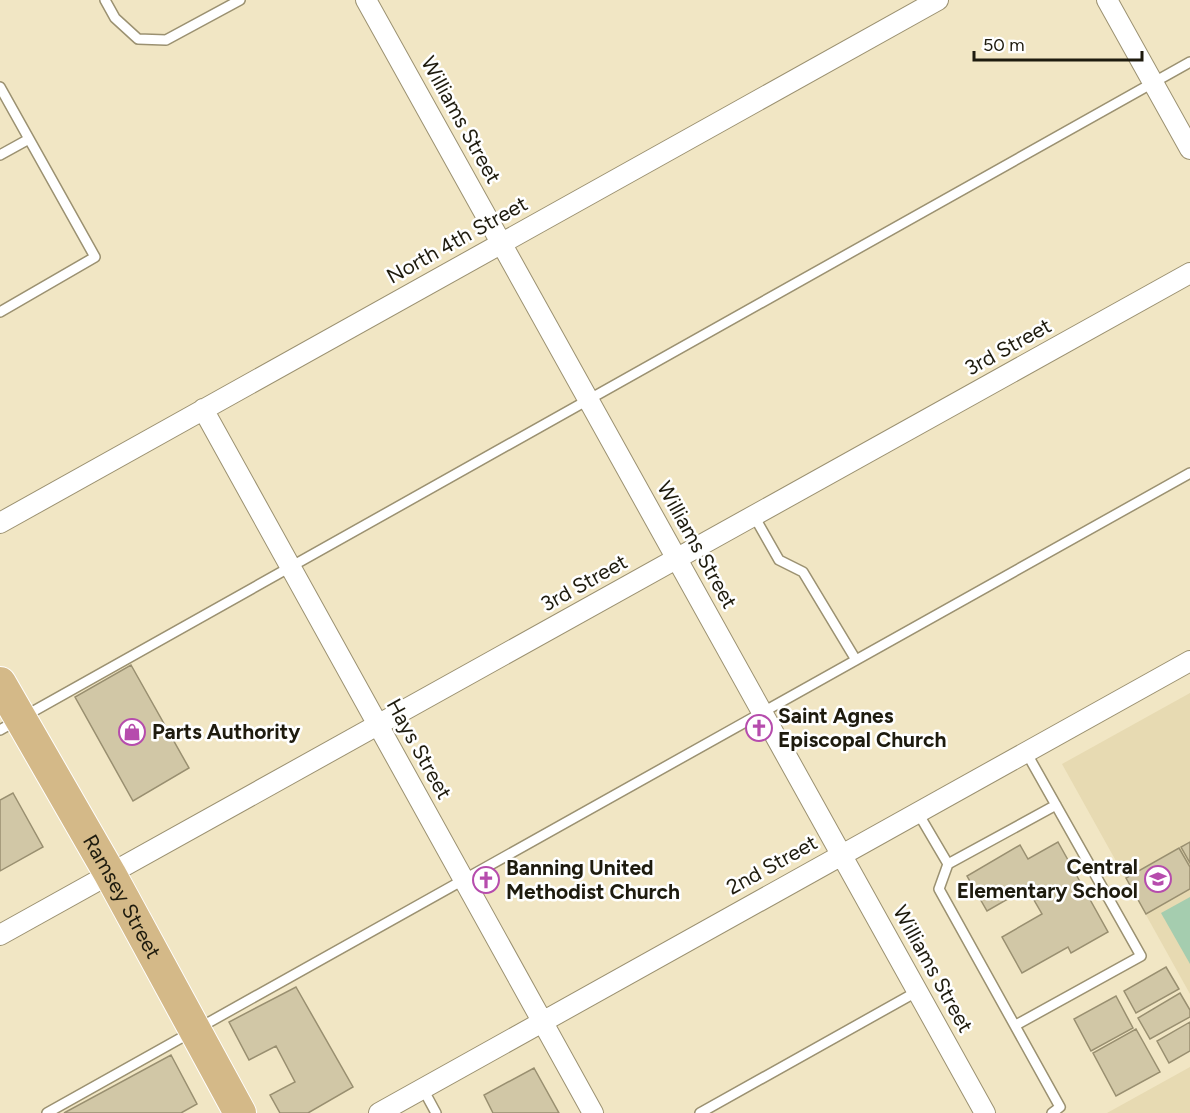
<svg xmlns="http://www.w3.org/2000/svg" width="1190" height="1113" viewBox="0 0 1190 1113" font-family="Figtree,sans-serif">
<style>
.built{fill:#e7dab2}
.green{fill:#a5cdaf}
.building{fill:#d1c7a6;stroke:#998f70;stroke-width:1.5}
.lines{fill:none;stroke-linecap:round;stroke-linejoin:round}
.service-casing{stroke:#9b9171;stroke-width:12}
.minor-casing{stroke:#9b9171;stroke-width:22}
.primary-casing{stroke:#fff;stroke-width:34}
.service{stroke:#fff;stroke-width:9}
.minor{stroke:#fff;stroke-width:20}
.primary{stroke:#d4b988;stroke-width:32}
.labels{text-anchor:middle;stroke-width:5;stroke-linejoin:round;paint-order:stroke}
.street-label{font-size:21px;fill:#1e1b0e;stroke:#fff}
.poi-label{font-size:21px;font-weight:bold;fill:#1e1b0e;stroke:#fff;text-anchor:start}
</style>
<rect width="100%" height="100%" fill="#f1e6c4"/>
<!-- built -->
<path class="built" d="M1190,693V994L1062,764Z
M1190,1067V1113H1107Z"/>
<!-- green -->
<path class="green" d="M1190,897V964L1161,913Z"/>
<!-- building -->
<path class="building" d="M131,665L189,768L133,801L75,697Z
M13,793L43,847L0,871V800Z
M1058,842L1108,932L1071,953L1068,947L1022,973L1002,937L1042,914L1027,888L987,911L967,876L1020,845L1028,859Z
M1190,842V863L1181,847Z
M1179,848L1190,867V889L1146,914L1126,878Z
M1166,967L1179,989L1136,1013L1124,991Z
M296,987L353,1087L308,1113H280L270,1095L295,1082L276,1046L249,1060L229,1022Z
M1180,993L1190,1010V1017L1150,1039L1138,1018Z
M1116,996L1133,1028L1091,1051L1074,1019Z
M1190,1022V1051L1169,1063L1157,1041Z
M1136,1029L1160,1072L1116,1096L1093,1053Z
M171,1055L197,1104L181,1113H64Z
M534,1068L559,1113H493L484,1095Z"/>
<g class="lines">
<defs>
<path id="service" d="M105,0L115,18L138,39L166,40L240,0
M0,87L95,257L0,312
M0,155L29,139
M754,516L779,560L803,572L856,660
M0,730L1190,62
M918,813L948,864
M1016,1025L1141,956L1026,752
M423,1089L436,1113
M47,1113L1190,473
M700,1113L918,991
M1052,1113L1060,1107L939,889L948,864L1056,805"/>
<path id="minor" d="M366,0L985,1113
M1107,0L1190,149
M203,409L593,1113
M0,523L938,0
M0,935L1190,273
M379,1113L1190,661"/>
<g id="primary">
<path id="s1" d="M0,683L110,874L240,1113"/>
</g>
</defs>
<!-- service casing -->
<use href="#service" class="service-casing"/>
<!-- minor casing -->
<use href="#minor" class="minor-casing"/>
<!-- primary casing -->
<use href="#primary" class="primary-casing"/>
<!-- service -->
<use href="#service" class="service"/>
<!-- minor -->
<use href="#minor" class="minor"/>
<!-- primary -->
<use href="#primary" class="primary"/>
</g>
<!-- icons -->
<defs>
<symbol id="church-ring" viewBox="-11 -11 22 22"><circle r="9.5" fill="#fff" stroke="#b64cad" stroke-width="1.5"/><path d="M-1.2-6h2.4v3.5h3.3v2.4h-3.3V6h-2.4V-.1h-3.3v-2.4h3.3Z" fill="#b64cad"/></symbol>
<symbol id="shop-ring" viewBox="-11 -11 22 22"><circle r="9.5" fill="#fff" stroke="#b64cad" stroke-width="1.5"/><path d="M-5-2.5h2.3a2.7 3.5 0 0 1 5.4 0H5L5.5 6h-11ZM-1.5-2.5h3a1.5 2.3 0 0 0-3 0Z" fill="#b64cad"/></symbol>
<symbol id="school-ring" viewBox="-11 -11 22 22"><circle r="9.5" fill="#fff" stroke="#b64cad" stroke-width="1.5"/><path d="M0-5L7-2L0 1L-7-2ZM-4 1L0 2.5L4 1V4Q0 6-4 4Z" fill="#b64cad"/></symbol>
</defs>
<g fill-rule="evenodd">
<use href="#church-ring" x="744" y="713" width="30" height="30"/>
<use href="#shop-ring" x="117" y="717" width="30" height="30"/>
<use href="#school-ring" x="1143" y="864" width="30" height="30"/>
<use href="#church-ring" x="471" y="865" width="30" height="30"/>
</g>
<g class="labels">
<!-- street labels -->
<g class="street-label">
<text transform="translate(461 120) rotate(61)" y="7">Williams Street</text>
<text transform="translate(457 240) rotate(-29)" y="7">North 4th Street</text>
<text transform="translate(1008 347) rotate(-29)" y="7">3rd Street</text>
<text transform="translate(697 545) rotate(61)" y="7">Williams Street</text>
<text transform="translate(584 583) rotate(-29)" y="7">3rd Street</text>
<text transform="translate(419 749) rotate(61)" y="7">Hays Street</text>
<text transform="translate(772 865) rotate(-29)" y="7">2nd Street</text>
<text dy="7" stroke="none"><textPath href="#s1" startOffset="246">Ramsey Street</textPath></text>
<text transform="translate(933 969) rotate(61)" y="7">Williams Street</text>
</g>
<!-- poi labels -->
<g class="poi-label">
<text x="778" y="723">Saint Agnes<tspan x="778" dy="24">Episcopal Church</tspan></text>
<text x="152" y="739">Parts Authority</text>
<text x="1138" y="874" text-anchor="end">Central<tspan x="1138" dy="24">Elementary School</tspan></text>
<text x="506" y="875">Banning United<tspan x="506" dy="24">Methodist Church</tspan></text>
</g>
</g>
<!-- scale -->
<path d="M974 51v9h168v-9" fill="none" stroke="#1e1b0e" stroke-width="3"/>
<text x="983" y="51" font-size="18" fill="#1e1b0e" stroke="#ffffff" stroke-width="4.5" paint-order="stroke">50 m</text>
</svg>
